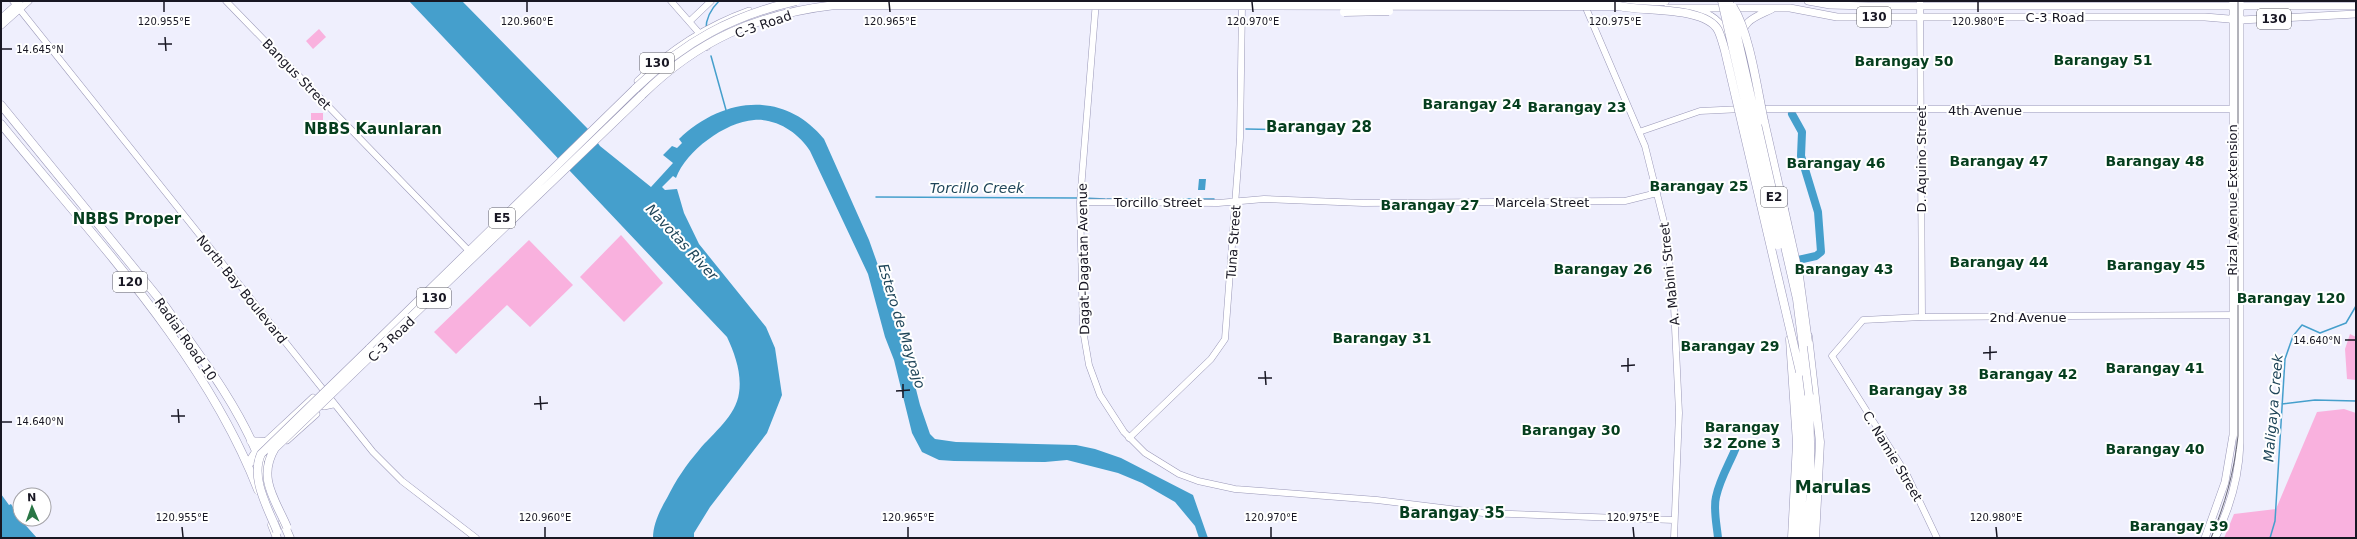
<svg xmlns="http://www.w3.org/2000/svg" width="2357" height="539" viewBox="0 0 2357 539" font-family="'DejaVu Sans',sans-serif">
<style>
.green{fill:#f9b1de}
.water{fill:#459fcc}
.lines{fill:none;stroke-linecap:round;stroke-linejoin:round}
.stream{stroke:#459fcc;stroke-width:1.5}
.river{stroke:#459fcc;stroke-width:8}
.secondary-casing{stroke:#9997b7;stroke-width:7}
.primary-casing{stroke:#9997b7;stroke-width:8}
.highway-casing{stroke:#9997b7;stroke-width:9}
.secondary{stroke:#fff;stroke-width:6}
.primary{stroke:#fff;stroke-width:7}
.highway{stroke:#fff;stroke-width:8}
.tram{stroke:#676774;stroke-width:1}
.highway-bridge-casing{stroke:#9997b7;stroke-width:9;stroke-linecap:butt}
.highway-bridge{stroke:#fff;stroke-width:8}
.ticks{fill:none;stroke:#181723;stroke-width:1.5}
.labels{text-anchor:middle;stroke-width:4;stroke-linejoin:round;paint-order:stroke}
.shield{fill:#fff;stroke:#5d5d65;stroke-width:1}
.shield-label{font-size:12px;font-weight:bold;fill:#181723}
.street-label{font-size:13px;fill:#181723;stroke:#fff}
.neighbourhood-label{font-size:14px;font-weight:bold;fill:#053e1e;stroke:#fff}
.water-label{font-size:14px;font-style:italic;fill:#1f4559;stroke:#fff}
.quarter-label{font-size:15px;font-weight:bold;fill:#053e1e;stroke:#fff}
.district-label{font-size:17px;font-weight:bold;fill:#053e1e;stroke:#fff}
.ticks-label{font-size:10px;text-anchor:middle;fill:#181723;stroke:#fff;stroke-width:4;stroke-linejoin:round;paint-order:stroke}
</style>
<rect width="100%" height="100%" fill="#efeffd"/>
<!-- green -->
<path class="green" d="M319,29L326,37L313,49L306,41Z
M311,113H323V133H311Z
M621,235L663,283L624,322L580,277Z
M529,240L573,285L530,327L507,305L456,354L434,332Z
M2350,334L2356,337V380L2347,379L2345,349Z
M2344,409L2356,413V538H2224L2234,514L2276,509L2317,412Z"/>
<!-- water -->
<path class="water" d="M409,1H462L588,129L600,146L651,187L673,163L663,155L672,146L677,148L682,143L679,139C722,98 783,89 824,139L869,240L901,330L920,405L930,434L935,439L956,442L1076,445L1095,449L1121,458L1193,495L1208,538H1199L1195,526L1175,502L1142,483L1118,473L1067,460L1045,462L954,461L939,460L922,452L912,433L894,360L885,337L868,274L810,151C799,133 776,118 754,120C725,122 686,151 676,178L673,176L662,187L665,190L677,189L684,213L699,244L766,327L775,348L782,395L767,433L710,507L694,533V538H653C653,524 660,510 667,498C676,480 686,465 699,450C713,433 736,416 739,393C742,374 735,354 727,337Z
M1199,179H1206L1205,190H1198Z
M1,494L9,505L11,504L20,519L37,538H1Z"/>
<g class="lines">
<!-- stream -->
<path class="stream" d="M706,29C706,17 711,9 719,1
M711,56L726,110
M1246,129L1312,130
M876,197L1078,198
M1083,198L1105,199
M1107,199H1156
M1164,199H1214
M2282,404L2315,400L2356,401
M2270,538L2275,521L2285,359L2293,336L2302,325L2320,333L2346,323L2356,306"/>
<!-- river -->
<path class="river" d="M1792,114L1802,132L1801,156L1818,212L1821,252L1816,256L1798,260
M1718,538C1717,526 1713,509 1716,497C1720,478 1730,463 1737,445"/>
<defs>
<path id="secondary" d="M13,1L373,452L402,481L476,538
M226,1L468,250
M671,1L700,34L707,47
M1096,1L1080,202L1083,330L1089,365L1100,395L1124,432L1145,453L1179,474L1198,481L1235,489L1377,500L1483,513L1674,520
M1583,1L1645,146L1666,230L1674,306L1679,413L1674,538
M1920,1L1922,317
M1,18L20,1
M690,21L711,1
M1,26L29,1
M1759,109H2236
M1639,132L1700,111L1742,109
M1080,202L1218,203L1264,199L1363,203L1613,201H1625L1657,193
M1129,438L1211,359L1225,339L1240,138L1242,6
M1937,538L1907,475L1832,356L1863,320L1922,317L2237,315"/>
<path id="primary" d="M1808,1L1830,5L1868,6H2229
M2241,6H2356
M1667,8H1790L1837,17H2205L2229,19
M1696,11C1712,14 1720,21 1727,35
M2241,20L2356,14
M1742,41C1741,20 1756,17 1772,9
M638,81C670,50 707,26 749,11
M324,406L333,404
M287,440L316,414
M248,463L259,461L274,450
M248,463L256,451L313,398
M2205,538L2225,482L2233,435V1
M2215,538C2230,508 2239,476 2240,443V1"/>
<path id="highway" d="M1626,5L1665,1
M1,105L165,306C197,352 234,399 256,451C261,462 262,475 267,486
M1764,121L1784,209
M1,124C93,237 205,353 258,490
M437,292L642,95
M1808,336L1820,442L1815,538
M1790,339L1797,443L1792,538
M369,349L636,88
M251,441L266,442
M283,522L290,538
M272,525L277,538
M1800,538L1805,443L1800,372
M1807,538L1811,489L1809,395"/>
</defs>
<!-- secondary casing -->
<use href="#secondary" class="secondary-casing"/>
<!-- primary casing -->
<use href="#primary" class="primary-casing"/>
<!-- highway casing -->
<use href="#highway" class="highway-casing"/>
<!-- secondary -->
<use href="#secondary" class="secondary"/>
<!-- primary -->
<use href="#primary" class="primary"/>
<!-- highway -->
<use href="#highway" class="highway"/>
<!-- tram -->
<path class="tram" d="M2211,538C2225,504 2234,473 2238,436V1"/>
<defs>
<path id="highway-bridge" d="M1722,1L1778,245
M1729,1L1797,299L1809,395
M1733,7C1750,34 1757,89 1764,121
M1344,12L1389,11
M636,88C684,42 731,16 796,1
M642,95C698,40 757,14 835,5L1619,6C1643,12 1705,6 1718,30C1721,36 1723,44 1725,51L1800,372
M1784,209L1799,276L1808,342
M287,527C275,499 257,478 275,448L437,292
M277,531C268,508 250,478 261,454L369,349"/>
</defs>
<!-- highway-bridge casing -->
<use href="#highway-bridge" class="highway-bridge-casing"/>
<!-- highway-bridge -->
<use href="#highway-bridge" class="highway-bridge"/>
</g>
<!-- ticks -->
<path class="ticks" d="M164,2V12M527,2V12M889,2L890,12M1252,2L1253,12M1615,2V12M1978,2V12M165,37L166,51M158,44H172M2,49H12M2345,340H2355M1990,346V360M1983,353L1997,352M1628,358V372M1621,366L1635,365M1265,371L1266,385M1258,378H1272M903,384V398M896,391L910,390M540,396L541,410M534,404L548,403M178,409L179,423M171,416H185M2,422H12M182,527L183,537M545,527V537M908,527V537M1271,527V537M1633,527L1634,537M1996,527L1997,537"/>
<g class="labels">
<!-- shield labels -->
<g class="shield">
<rect x="1857" y="7" width="34" height="20" rx="3"/>
<rect x="2257" y="9" width="34" height="20" rx="3"/>
<rect x="640" y="53" width="34" height="20" rx="3"/>
<rect x="1761" y="187" width="26" height="20" rx="3"/>
<rect x="489" y="208" width="26" height="20" rx="3"/>
<rect x="113" y="272" width="34" height="20" rx="3"/>
<rect x="417" y="288" width="34" height="20" rx="3"/>
</g>
<g class="shield-label">
<text x="1874" y="21">130</text>
<text x="2274" y="23">130</text>
<text x="657" y="67">130</text>
<text x="1774" y="201">E2</text>
<text x="502" y="222">E5</text>
<text x="130" y="286">120</text>
<text x="434" y="302">130</text>
</g>
<!-- street labels -->
<g class="street-label">
<text x="2055" y="22">C-3 Road</text>
<text transform="translate(763 24) rotate(-19)" y="5">C-3 Road</text>
<text transform="translate(297 74) rotate(46)" y="5">Bangus Street</text>
<text x="1985" y="115">4th Avenue</text>
<text transform="translate(1921 159) rotate(-90)" y="5">D. Aquino Street</text>
<text transform="translate(2232 200) rotate(-90)" y="5">Rizal Avenue Extension</text>
<text x="1158" y="207">Torcillo Street</text>
<text x="1542" y="207">Marcela Street</text>
<text transform="translate(1233 242) rotate(-86)" y="5">Tuna Street</text>
<text transform="translate(1083 259) rotate(-91)" y="5">Dagat-Dagatan Avenue</text>
<text transform="translate(1669 274) rotate(-96)" y="5">A. Mabini Street</text>
<text transform="translate(242 289) rotate(51)" y="5">North Bay Boulevard</text>
<text x="2028" y="322">2nd Avenue</text>
<text transform="translate(186 339) rotate(55)" y="5">Radial Road 10</text>
<text transform="translate(391 339) rotate(-44)" y="5">C-3 Road</text>
<text transform="translate(1893 456) rotate(59)" y="5">C. Namie Street</text>
</g>
<!-- neighbourhood labels -->
<g class="neighbourhood-label">
<text x="2103" y="65">Barangay 51</text>
<text x="1904" y="66">Barangay 50</text>
<text x="1472" y="109">Barangay 24</text>
<text x="1577" y="112">Barangay 23</text>
<text x="1999" y="166">Barangay 47</text>
<text x="2155" y="166">Barangay 48</text>
<text x="1836" y="168">Barangay 46</text>
<text x="1699" y="191">Barangay 25</text>
<text x="1430" y="210">Barangay 27</text>
<text x="1999" y="267">Barangay 44</text>
<text x="2156" y="270">Barangay 45</text>
<text x="1603" y="274">Barangay 26</text>
<text x="1844" y="274">Barangay 43</text>
<text x="2291" y="303">Barangay 120</text>
<text x="1382" y="343">Barangay 31</text>
<text x="1730" y="351">Barangay 29</text>
<text x="2155" y="373">Barangay 41</text>
<text x="2028" y="379">Barangay 42</text>
<text x="1918" y="395">Barangay 38</text>
<text x="1742" y="432">Barangay<tspan x="1742" dy="16">32 Zone 3</tspan></text>
<text x="1571" y="435">Barangay 30</text>
<text x="2155" y="454">Barangay 40</text>
<text x="2179" y="531">Barangay 39</text>
</g>
<!-- water labels -->
<g class="water-label">
<text x="977" y="193">Torcillo Creek</text>
<text transform="translate(682 242) rotate(47)" y="5">Navotas River</text>
<text transform="translate(902 326) rotate(73)" y="5">Estero de Maypajo</text>
<text transform="translate(2273 408) rotate(-85)" y="5">Maligaya Creek</text>
</g>
<!-- quarter labels -->
<g class="quarter-label">
<text x="1319" y="132">Barangay 28</text>
<text x="373" y="134">NBBS Kaunlaran</text>
<text x="127" y="224">NBBS Proper</text>
<text x="1452" y="518">Barangay 35</text>
</g>
<!-- district labels -->
<g class="district-label">
<text x="1833" y="493">Marulas</text>
</g>
</g>
<g class="ticks-label">
<text x="164" y="25">120.955°E</text>
<text x="527" y="25">120.960°E</text>
<text x="890" y="25">120.965°E</text>
<text x="1253" y="25">120.970°E</text>
<text x="1615" y="25">120.975°E</text>
<text x="1978" y="25">120.980°E</text>
<text x="40" y="53">14.645°N</text>
<text x="2317" y="344">14.640°N</text>
<text x="40" y="425">14.640°N</text>
<text x="182" y="521">120.955°E</text>
<text x="545" y="521">120.960°E</text>
<text x="908" y="521">120.965°E</text>
<text x="1271" y="521">120.970°E</text>
<text x="1633" y="521">120.975°E</text>
<text x="1996" y="521">120.980°E</text>
</g>
<!-- border -->
<rect width="2357" height="539" fill="none" stroke="#181723" stroke-width="4"/>
<!-- north arrow -->
<g transform="translate(32 507) rotate(358)"><circle r="19" fill="#ffffff" stroke="#a3a2a7"/>
<path d="M0-3L7 15L0 10L-7 15Z" fill="#297645"/>
<text y="-6" font-size="11" font-weight="bold" text-anchor="middle" fill="#181723">N</text>
</g>
</svg>
